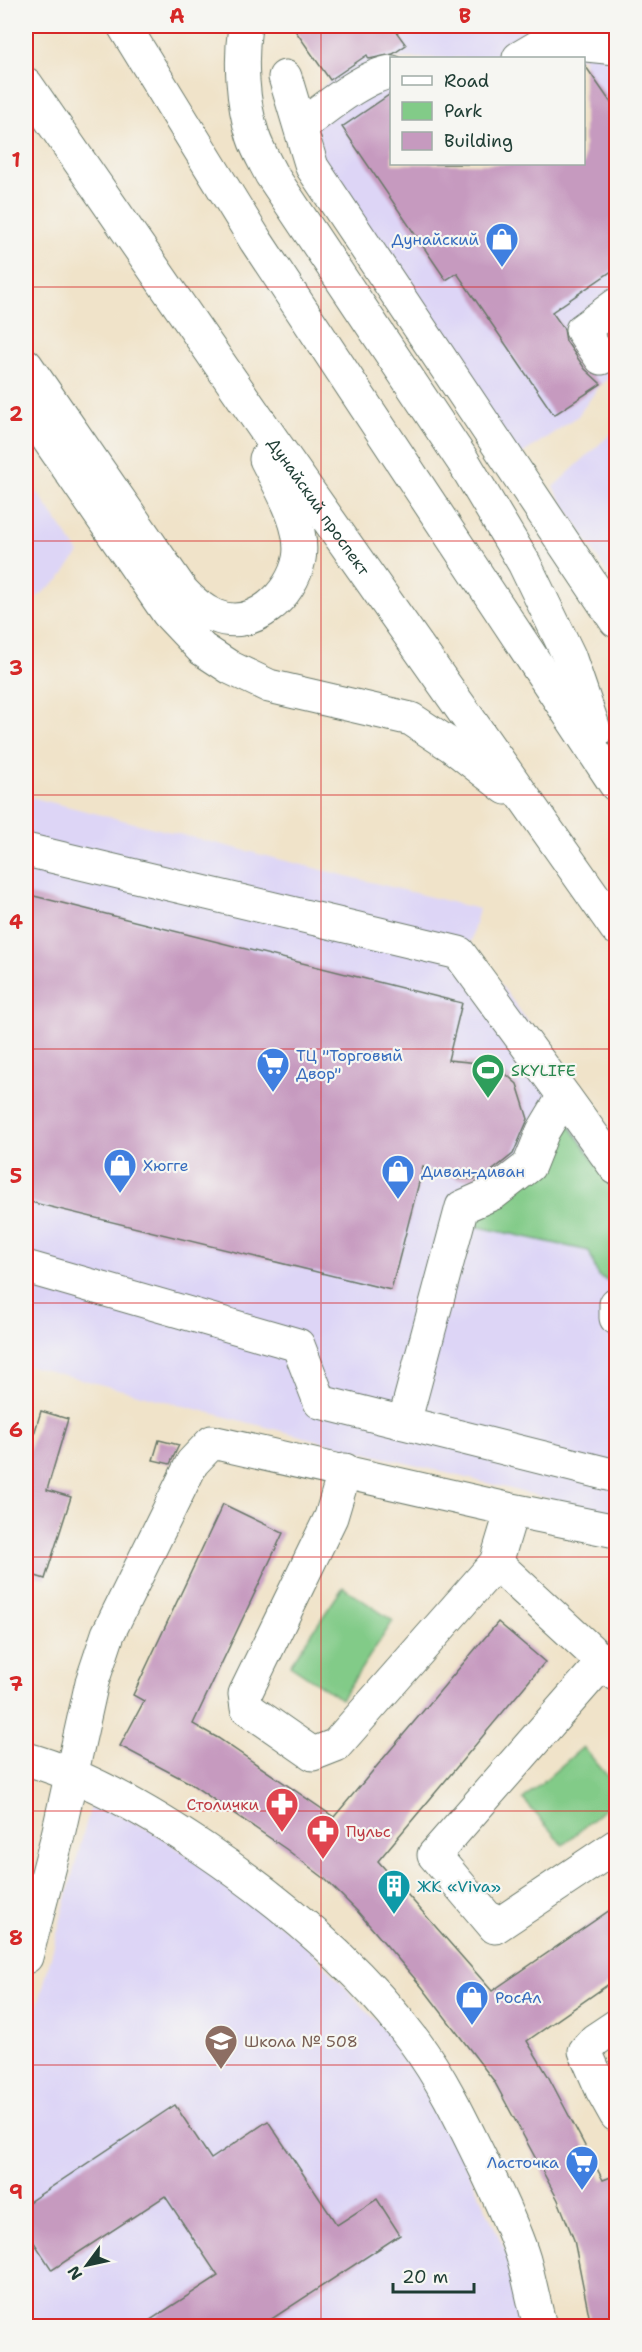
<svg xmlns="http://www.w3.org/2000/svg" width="642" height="2352" viewBox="0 0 642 2352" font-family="'Shantell Sans',sans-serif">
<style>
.built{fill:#ddd5f6;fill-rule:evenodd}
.green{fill:#82cb88;stroke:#50845e;stroke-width:1.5}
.building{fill:#c69abf}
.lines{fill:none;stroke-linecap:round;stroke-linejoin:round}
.minor-casing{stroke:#687768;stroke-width:35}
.major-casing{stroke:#687768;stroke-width:35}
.minor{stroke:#fff;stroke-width:33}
.major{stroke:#fff;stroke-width:33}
.grid{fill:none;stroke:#d62828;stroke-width:1.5;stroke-opacity:0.55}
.labels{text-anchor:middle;stroke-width:4.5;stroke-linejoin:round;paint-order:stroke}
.shop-label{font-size:16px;fill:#366cbe;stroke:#f6f6f2;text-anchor:start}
.street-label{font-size:16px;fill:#1f3d34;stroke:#f6f6f2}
.leisure-label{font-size:16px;fill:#27864d;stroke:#f6f6f2;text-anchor:start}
.health-label{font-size:16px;fill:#be3a42;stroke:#f6f6f2;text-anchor:end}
.culture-label{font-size:16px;fill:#0d838f;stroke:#f6f6f2;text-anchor:start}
.education-label{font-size:16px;fill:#785e54;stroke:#f6f6f2;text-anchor:start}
.neatline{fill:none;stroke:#d62828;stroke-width:2}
.grid-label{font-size:20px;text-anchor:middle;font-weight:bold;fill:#d62828}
</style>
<rect width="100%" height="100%" fill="#f6f6f2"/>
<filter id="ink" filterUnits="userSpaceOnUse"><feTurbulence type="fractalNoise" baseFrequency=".0167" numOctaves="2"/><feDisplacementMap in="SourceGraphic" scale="12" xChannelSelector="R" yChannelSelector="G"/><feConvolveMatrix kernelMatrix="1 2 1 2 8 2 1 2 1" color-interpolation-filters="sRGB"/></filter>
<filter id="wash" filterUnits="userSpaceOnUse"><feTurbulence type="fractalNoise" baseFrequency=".008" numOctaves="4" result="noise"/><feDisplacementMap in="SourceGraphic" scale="24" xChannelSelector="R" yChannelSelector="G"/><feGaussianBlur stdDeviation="1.35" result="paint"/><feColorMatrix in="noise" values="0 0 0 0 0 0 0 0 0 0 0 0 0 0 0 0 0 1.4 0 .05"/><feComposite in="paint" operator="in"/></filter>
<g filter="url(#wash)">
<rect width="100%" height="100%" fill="#f0e3c9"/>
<!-- built -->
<path class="built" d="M292,26H616V373L601,384L577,417L516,458L289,121L330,80ZM392,58H584V164H392Z
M616,429V587L553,487Z
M26,476L79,553L60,579L36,598L26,601Z
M26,796L479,909L470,943L616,1141V1515L370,1454L26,1365Z
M92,1801L157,1834L242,1893L311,1950L401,2048L431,2092L511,2262L525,2326H26V2036L34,2021Z"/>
<!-- green -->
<path class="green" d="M567,1122L616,1193V1271L609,1281L598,1276L589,1251L470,1225Z
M343,1587L393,1621L341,1699L290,1665Z
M583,1747L616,1786V1799L563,1845L523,1799Z"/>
<g id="blocks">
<!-- building -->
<path class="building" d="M292,26H392L406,45L393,54L369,59L367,55L330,80Z
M584,64L616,110V268L552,312L564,329L566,341L585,369L601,384L554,415L457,273L446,280L342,127L392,93V164H584Z
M26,894L462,1003L448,1060L489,1064L499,1068L517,1084L528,1119L513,1154L484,1177L475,1179H458L423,1167L391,1290L26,1201Z
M41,1411L68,1419L47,1490L71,1497L45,1579L26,1573V1461Z
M159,1440L179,1445L170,1464L153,1460Z
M223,1504L283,1533L193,1724L218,1738L334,1817L498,1622L545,1662L378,1861L492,1991L616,1906V1979L527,2041L547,2074L603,2180L616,2175V2326H591L574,2240L558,2200L494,2081L422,1987L358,1912L324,1878L286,1849L188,1782L120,1746L144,1701L133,1695Z
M175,2105L211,2159L268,2121L337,2225L377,2199L400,2235L261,2326H141L218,2276L165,2196L52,2270L26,2230V2204Z"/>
</g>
</g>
<g filter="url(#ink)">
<use href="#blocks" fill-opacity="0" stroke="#687768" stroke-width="1.5"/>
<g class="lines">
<defs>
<path id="minor" d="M519,58L548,41L616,48
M285,77L312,167L616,621
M300,127C323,110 364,75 392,72
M601,358L582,330L616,305
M26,850L459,953L564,1096L543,1131L529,1166L494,1193L462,1207L404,1423
M564,1096L616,1168
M26,1267L298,1345L320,1402L616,1476
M616,1304V1318
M345,1470L331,1517L245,1694L247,1708L313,1754L336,1745L496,1563
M512,1510L496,1563L616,1674
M604,1661L434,1855L495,1927L616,1846
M26,1759C86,1775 152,1814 204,1849C282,1902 357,1965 414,2041C444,2081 465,2127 487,2172C500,2200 515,2230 524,2260C530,2282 534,2304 540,2326
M26,1957L58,1835L92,1682L108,1634L192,1463L212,1442L512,1510L616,1531
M616,2026L595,2040L585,2051L602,2090L616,2115"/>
<g id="major">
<path d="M124,26L256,241L616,785"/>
<path d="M245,26C240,60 242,102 253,136C257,149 265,162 271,174L463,461L524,563L569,656L595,732"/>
<path id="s1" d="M26,84L273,441L616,928"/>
<path d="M26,365L182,591C192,602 201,610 215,616C253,632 292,595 299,559C305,526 280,487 266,459"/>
<path d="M26,407L168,613L202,649L231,668L269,686L411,719L452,746L506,788"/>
</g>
</defs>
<!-- minor casing -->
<use href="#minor" class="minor-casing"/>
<!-- major casing -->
<use href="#major" class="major-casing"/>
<!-- minor -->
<use href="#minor" class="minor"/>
<!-- major -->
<use href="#major" class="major"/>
</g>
</g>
<!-- grid -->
<path class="grid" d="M321,26V2326M26,287H616M26,541H616M26,795H616M26,1049H616M26,1303H616M26,1557H616M26,1811H616M26,2065H616"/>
<!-- icons -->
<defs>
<symbol id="shop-pin" viewBox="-11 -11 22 30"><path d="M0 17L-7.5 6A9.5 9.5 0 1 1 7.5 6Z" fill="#3f7fe0" stroke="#f6f6f2"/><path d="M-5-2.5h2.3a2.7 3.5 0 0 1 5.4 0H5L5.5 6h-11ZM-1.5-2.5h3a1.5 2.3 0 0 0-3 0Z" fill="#fff"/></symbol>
<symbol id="supermarket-pin" viewBox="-11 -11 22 30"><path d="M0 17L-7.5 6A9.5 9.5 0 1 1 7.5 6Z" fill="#3f7fe0" stroke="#f6f6f2"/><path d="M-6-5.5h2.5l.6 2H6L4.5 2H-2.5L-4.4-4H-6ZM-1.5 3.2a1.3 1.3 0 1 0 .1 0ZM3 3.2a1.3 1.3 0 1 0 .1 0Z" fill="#fff"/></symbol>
<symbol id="stadium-pin" viewBox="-11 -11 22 30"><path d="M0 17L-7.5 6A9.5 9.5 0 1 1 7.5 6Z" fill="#2e9e5b" stroke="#f6f6f2"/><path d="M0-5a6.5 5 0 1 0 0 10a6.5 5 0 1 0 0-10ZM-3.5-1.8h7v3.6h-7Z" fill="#fff"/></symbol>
<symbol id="pharmacy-pin" viewBox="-11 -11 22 30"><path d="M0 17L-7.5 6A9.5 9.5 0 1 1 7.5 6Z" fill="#e0444e" stroke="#f6f6f2"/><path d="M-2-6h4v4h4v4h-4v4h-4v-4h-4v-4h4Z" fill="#fff"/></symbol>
<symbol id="building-pin" viewBox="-11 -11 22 30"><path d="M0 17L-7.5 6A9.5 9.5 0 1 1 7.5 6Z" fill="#0f9aa8" stroke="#f6f6f2"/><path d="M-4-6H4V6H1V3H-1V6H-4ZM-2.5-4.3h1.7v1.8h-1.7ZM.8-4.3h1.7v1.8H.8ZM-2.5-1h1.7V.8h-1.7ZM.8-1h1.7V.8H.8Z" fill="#fff"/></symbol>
<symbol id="school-pin" viewBox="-11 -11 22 30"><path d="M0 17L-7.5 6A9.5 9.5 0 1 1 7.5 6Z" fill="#8d6e63" stroke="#f6f6f2"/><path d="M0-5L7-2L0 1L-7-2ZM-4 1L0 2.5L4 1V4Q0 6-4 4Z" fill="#fff"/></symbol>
</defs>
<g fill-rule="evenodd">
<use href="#shop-pin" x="483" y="220" width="38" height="52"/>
<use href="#supermarket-pin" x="254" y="1045" width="38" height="52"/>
<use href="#stadium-pin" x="469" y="1051" width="38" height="52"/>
<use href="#shop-pin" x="101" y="1146" width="38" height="52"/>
<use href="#shop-pin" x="379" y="1152" width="38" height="52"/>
<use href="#pharmacy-pin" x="263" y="1785" width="38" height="52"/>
<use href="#pharmacy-pin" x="304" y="1812" width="38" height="52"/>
<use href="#building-pin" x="375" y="1867" width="38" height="52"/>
<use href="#shop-pin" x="453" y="1978" width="38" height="52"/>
<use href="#school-pin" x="202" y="2022" width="38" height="52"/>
<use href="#supermarket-pin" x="563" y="2143" width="38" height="52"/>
</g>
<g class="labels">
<!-- shop labels -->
<g class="shop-label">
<text x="479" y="245" text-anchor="end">Дунайский</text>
<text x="296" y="1061">ТЦ "Торговый<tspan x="296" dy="18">Двор"</tspan></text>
<text x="143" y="1171">Хюгге</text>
<text x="421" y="1177">Диван-диван</text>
<text x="495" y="2003">РосАл</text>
<text x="559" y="2168" text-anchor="end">Ласточка</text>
</g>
<!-- street labels -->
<g class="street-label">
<text dy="6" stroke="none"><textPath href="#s1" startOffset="514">Дунайский проспект</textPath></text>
</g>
<!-- leisure labels -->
<g class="leisure-label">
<text x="511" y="1076">SKYLIFE</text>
</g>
<!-- health labels -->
<g class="health-label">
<text x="259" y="1810">Столички</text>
<text x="346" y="1837" text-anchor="start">Пульс</text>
</g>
<!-- culture labels -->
<g class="culture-label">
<text x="417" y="1892">ЖК «Viva»</text>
</g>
<!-- education labels -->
<g class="education-label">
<text x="244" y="2047">Школа № 508</text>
</g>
</g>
<!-- margin -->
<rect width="642" height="2352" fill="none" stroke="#f6f6f2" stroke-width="66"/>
<!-- legend -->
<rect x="390" y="57" width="195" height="108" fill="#f6f6f2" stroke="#a0aca6" stroke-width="1.5"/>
<rect x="402" y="76" width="30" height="9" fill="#ffffff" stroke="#a0aca6" stroke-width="1.5"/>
<text x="444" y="87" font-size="18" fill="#1f3d34">Road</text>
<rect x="402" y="102" width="30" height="18" fill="#82cb88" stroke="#a0aca6" stroke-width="1.5"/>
<text x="444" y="117" font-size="18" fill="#1f3d34">Park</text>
<rect x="402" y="132" width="30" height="18" fill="#c69abf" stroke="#a0aca6" stroke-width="1.5"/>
<text x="444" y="147" font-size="18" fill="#1f3d34">Building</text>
<!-- north arrow -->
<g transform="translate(87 2265) rotate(237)" stroke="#f6f6f2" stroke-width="4.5" paint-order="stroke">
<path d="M0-4.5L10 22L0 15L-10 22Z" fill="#1f3d34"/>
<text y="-9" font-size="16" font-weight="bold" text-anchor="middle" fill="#1f3d34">N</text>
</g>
<!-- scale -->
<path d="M393 2283v9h81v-9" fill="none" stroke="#1f3d34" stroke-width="3"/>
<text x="402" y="2283" font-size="18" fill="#1f3d34" stroke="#f6f6f2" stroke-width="4.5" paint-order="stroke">20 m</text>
<rect x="33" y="33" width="576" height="2286" class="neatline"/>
<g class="grid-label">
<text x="177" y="23">A</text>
<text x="465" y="23">B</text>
<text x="16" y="167">1</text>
<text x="16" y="421">2</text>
<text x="16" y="675">3</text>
<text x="16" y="929">4</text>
<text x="16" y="1183">5</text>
<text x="16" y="1437">6</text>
<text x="16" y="1691">7</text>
<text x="16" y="1945">8</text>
<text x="16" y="2199">9</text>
</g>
</svg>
